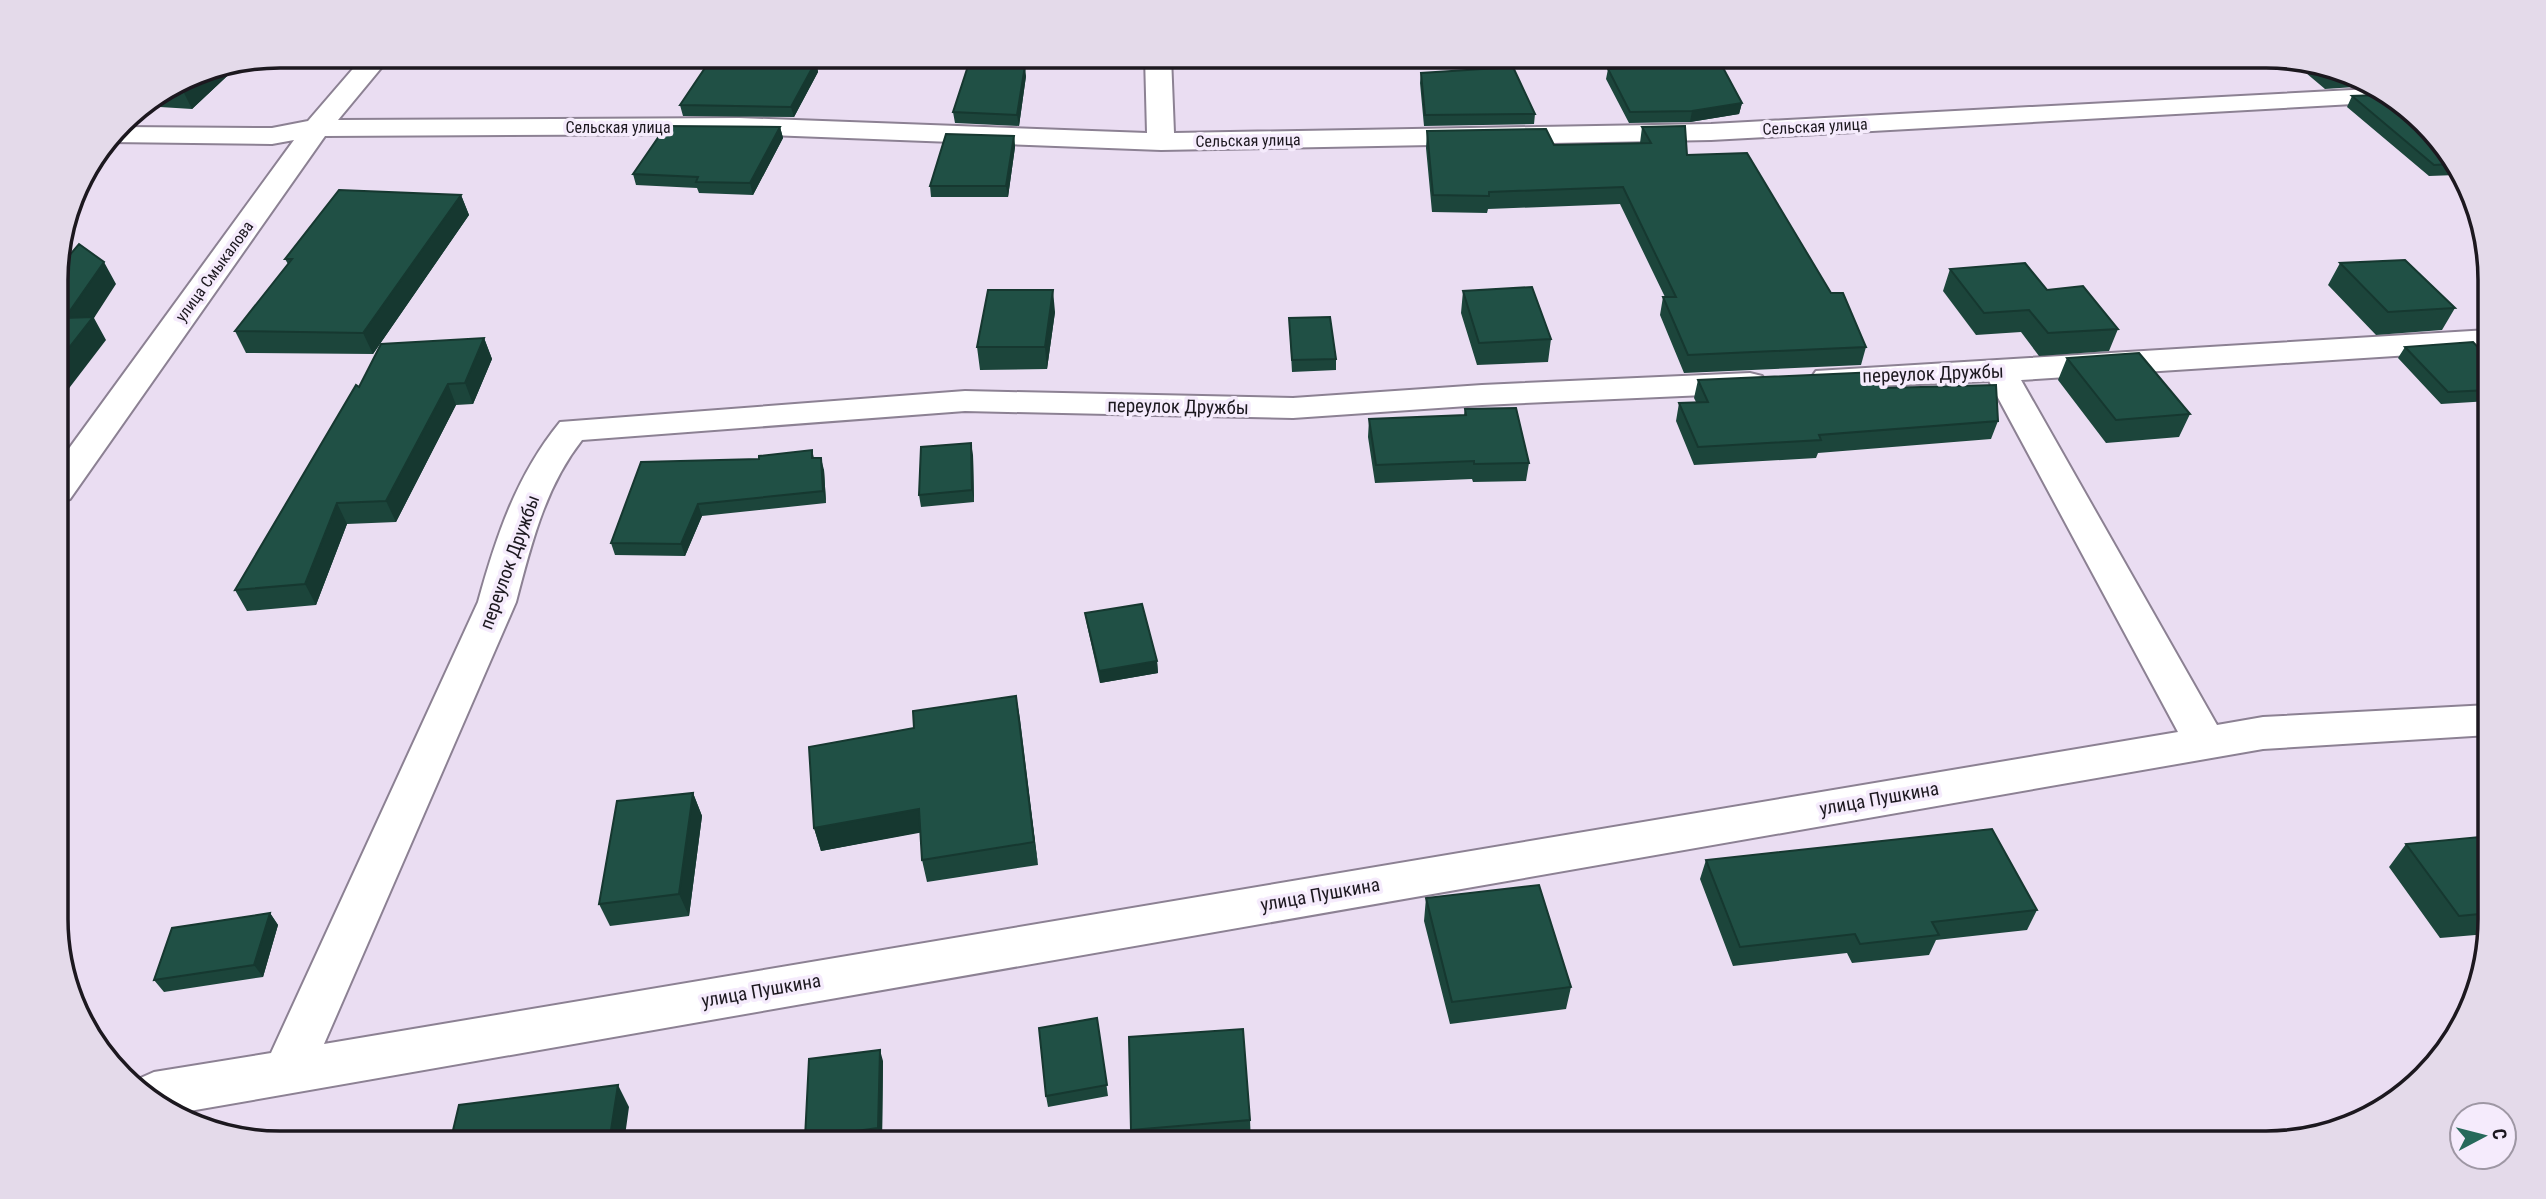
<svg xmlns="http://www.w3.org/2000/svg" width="2546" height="1199" viewBox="0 0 2546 1199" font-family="'Roboto Condensed',sans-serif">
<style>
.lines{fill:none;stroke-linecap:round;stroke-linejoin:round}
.minor-casing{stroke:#8c8193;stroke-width:4}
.minor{fill:#fff;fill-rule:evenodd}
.wall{fill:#1c453b}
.shaded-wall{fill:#163830}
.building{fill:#205045;stroke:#163830;stroke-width:2}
.labels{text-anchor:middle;stroke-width:7;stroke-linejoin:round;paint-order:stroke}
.far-street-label{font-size:16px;fill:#1c181f;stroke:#f5ebfc}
.street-label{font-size:19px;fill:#1c181f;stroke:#f5ebfc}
.rim{fill:none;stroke:#1c181f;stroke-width:3.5}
</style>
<rect width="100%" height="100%" fill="#eaddf2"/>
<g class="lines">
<defs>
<path id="minor" d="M364,56H391L338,120L739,118L1147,133L1145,56H1171L1174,133L1711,124L2371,89L2389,102L1711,140L1161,150L739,134L325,136L70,499L57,503V465L294,140L272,144L109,142L121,127L272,128L308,121Z
M2488,330V350L2021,380L2217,725L2263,717L2489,705V735L2263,749L178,1113L136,1080L154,1072L271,1053L478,602C496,537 516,476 560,422L965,391L1293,398L1482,385L1750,373L1762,376L1767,383L1762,390L1750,393L1482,405L1293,418L965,411L582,440C545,487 531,545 516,602L324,1044L2178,732L1989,381L1828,388L1816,385L1811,378L1816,371Z"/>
</defs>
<!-- minor casing -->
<use href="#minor" class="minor-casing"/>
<!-- minor -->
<use href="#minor" class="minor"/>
</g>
<!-- wall -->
<path class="wall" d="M816,61L818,72L794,117L683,116L680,105Z
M2293,62L2352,73L2369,86L2325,89Z
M240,64L192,109L144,106L132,112L195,73Z
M1608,69L1742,103L1739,114L1690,122L1629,123L1606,79Z
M1421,73L1535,114L1534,124L1424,126L1420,83Z
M1026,76L1019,126L955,123L953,112Z
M2352,96L2444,144L2456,175L2429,176L2347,107Z
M780,127L783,138L753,195L699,193L697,188L636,185L633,174Z
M1642,127L1687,155L1831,293L1866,347L1861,365L1684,373L1660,315L1663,297H1665L1620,204L1488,209L1487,213L1432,212L1426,148L1427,131L1554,145L1640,143Z
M1014,136L1015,147L1008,197H931L930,186Z
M461,195L469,215L373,354L246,353L235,331L288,264L285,259Z
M2340,263L2455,308L2442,330L2376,335L2328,285Z
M1950,269L2047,290L2118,329L2109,351L2039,356L2021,332L1976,335L1943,291Z
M1463,291L1551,339L1548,362L1477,365L1461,313Z
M1055,312L1047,369L980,370L977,347Z
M1289,318L1336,359V370L1292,372Z
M484,338L492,359L473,404L456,405L396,522L347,524L316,605L247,611L235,590Z
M2405,347L2488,358L2489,401L2441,404L2398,358Z
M2067,358L2190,414L2179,437L2106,443L2058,380Z
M1698,380L1884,388L1998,421L1991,439L1818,453L1816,458L1694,465L1676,421L1679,403L1696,402L1694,398Z
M1465,409L1529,463L1526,481L1473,482L1472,479L1375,483L1368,437L1369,419L1464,415Z
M812,450L814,458L824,470L826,503L702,516L685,556L615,555L611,543L759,459Z
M973,455L974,502L921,507L919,495Z
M1085,613L1157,661L1158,673L1100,683L1087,625Z
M1016,696L1038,865L927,882L922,860L920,832L821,851L814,828L914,728Z
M693,793L702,816L689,916L610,926L599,904Z
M2490,836V919L2487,934L2440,938L2389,867L2406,844Z
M1706,860L2037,910L2027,930L1936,940L1929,955L1852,963L1847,953L1733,966L1700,879Z
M1426,898L1571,987L1566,1009L1450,1024L1424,921Z
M270,913L278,925L263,977L164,992L154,980Z
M1097,1018L1108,1096L1048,1107L1046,1096Z
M883,1061L882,1139L855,1143H807L805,1138Z
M1250,1120L1251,1142L1236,1143H1133L1131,1130Z"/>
<!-- shaded-wall -->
<path class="shaded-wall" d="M816,61L818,72L794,117L791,107Z
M240,64L192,109L183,91L206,71Z
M1025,66L1026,76L1019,126L1017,115Z
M1742,103L1739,114L1690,122L1692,111Z
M144,105V106L127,119L132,112Z
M780,127L783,138L753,195L750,183Z
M1014,136L1015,147L1008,197L1006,186Z
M461,195L469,215L373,354L363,333Z
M104,262L116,284L94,318L106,340L57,404V363L65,318Z
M1053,290L1055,312L1047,369L1045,347Z
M484,338L492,359L473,404L465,383Z
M448,384L456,405L396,522L386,501Z
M971,443L973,455L974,502L972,490Z
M821,458L824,470L826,503L823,491Z
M337,503L347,524L316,605L305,584Z
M698,504L702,516L685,556L681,544Z
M1157,661L1158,673L1100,683L1099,671Z
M1016,696L1020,719L1038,865L1034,842Z
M693,793L702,816L689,916L679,894Z
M919,809L924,832L821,851L814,828Z
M270,913L278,925L263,977L254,965Z
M880,1050L883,1061L882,1139L878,1128Z
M618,1085L629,1107L624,1143H609Z"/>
<!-- building -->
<path class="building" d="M713,56H727L816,61L791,107L680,105Z
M1721,64L1742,103L1692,111L1630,112L1608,69Z
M968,66H1025L1017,115L953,112Z
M2316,66L2352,73L2356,77L2330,78Z
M1513,67L1535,114L1425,115L1421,73Z
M206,71L183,91L167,90L195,73Z
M2379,95L2444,144L2452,164L2434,165L2352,96Z
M666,126L780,127L750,183L696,182L698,177L633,174Z
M1685,126L1687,155L1747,153L1831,293H1843L1866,347L1688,355L1663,297H1676L1623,187L1489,192V196L1433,195L1427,131L1546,129L1554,145L1651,143L1642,127Z
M946,134L1014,136L1006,186H930Z
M339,190L461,195L363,333L235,331L292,259H285Z
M79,244L104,262L65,318L93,317L57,363V270Z
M2405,260L2455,308L2388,312L2340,263Z
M2025,263L2047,290L2083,286L2118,329L2048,333L2029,310L1984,313L1950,269Z
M1532,287L1551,339L1479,343L1463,291Z
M988,290H1053L1045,347H977Z
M1330,317L1336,359L1292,360L1289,318Z
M484,338L465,383L448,384L386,501L337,503L305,584L235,590L356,385L359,387L381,344Z
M2473,342L2488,358L2489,390L2448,392L2405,347Z
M2139,353L2190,414L2116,420L2067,358Z
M1877,372L1884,388L1996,385L1998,421L1819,435L1821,440L1698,447L1679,403L1708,402L1698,380Z
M1516,408L1529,463L1474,464V461L1376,465L1369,419L1466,415L1465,409Z
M971,443L972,490L919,495L921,447Z
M812,450V458H821L823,491L698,504L681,544L611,543L641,462L759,459V456Z
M1142,604L1157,661L1099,671L1085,613Z
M1016,696L1034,842L922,860L919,809L814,828L809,747L914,728L913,711Z
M693,793L679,894L599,904L617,801Z
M1992,829L2037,910L1932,922L1939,935L1860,944L1855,934L1740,947L1706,860Z
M2490,836V913L2459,916L2406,844Z
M1539,885L1571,987L1452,1002L1426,898Z
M270,913L254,965L154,980L172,928Z
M1097,1018L1107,1085L1046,1096L1039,1028Z
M1243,1029L1250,1120L1131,1130L1129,1037Z
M880,1050L878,1128L805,1138L809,1059Z
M618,1085L609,1143H450L459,1105Z"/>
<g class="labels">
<!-- far-street labels -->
<g class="far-street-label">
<text transform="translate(1815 126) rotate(-3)" y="6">Сельская улица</text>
<text x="618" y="133">Сельская улица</text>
<text transform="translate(1248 140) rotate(-1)" y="6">Сельская улица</text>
<text transform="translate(214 271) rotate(-54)" y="6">улица Смыкалова</text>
</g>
<!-- street labels -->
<g class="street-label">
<text transform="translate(1933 373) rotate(-2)" y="7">переулок Дружбы</text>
<text transform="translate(1178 406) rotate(1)" y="7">переулок Дружбы</text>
<text transform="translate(509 562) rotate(-70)" y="7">переулок Дружбы</text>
<text transform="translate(1879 798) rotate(-10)" y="7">улица Пушкина</text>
<text transform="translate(1320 894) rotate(-10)" y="7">улица Пушкина</text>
<text transform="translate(761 990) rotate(-10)" y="7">улица Пушкина</text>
</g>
</g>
<!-- crop -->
<path d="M0 0H2546V1199H0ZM280 68H2266A212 212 0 0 1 2478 280V919A212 212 0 0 1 2266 1131H280A212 212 0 0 1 68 919V280A212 212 0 0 1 280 68Z" fill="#e4daea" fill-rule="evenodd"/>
<path class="rim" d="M280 68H2266A212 212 0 0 1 2478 280V919A212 212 0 0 1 2266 1131H280A212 212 0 0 1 68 919V280A212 212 0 0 1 280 68Z"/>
<!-- north arrow -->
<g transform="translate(2483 1136) rotate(83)"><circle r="33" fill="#f5ebfc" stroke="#9e97a4" stroke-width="2"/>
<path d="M0-5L12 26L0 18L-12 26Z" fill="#26695a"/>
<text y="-10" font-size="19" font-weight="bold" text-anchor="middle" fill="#1c181f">С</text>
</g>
</svg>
